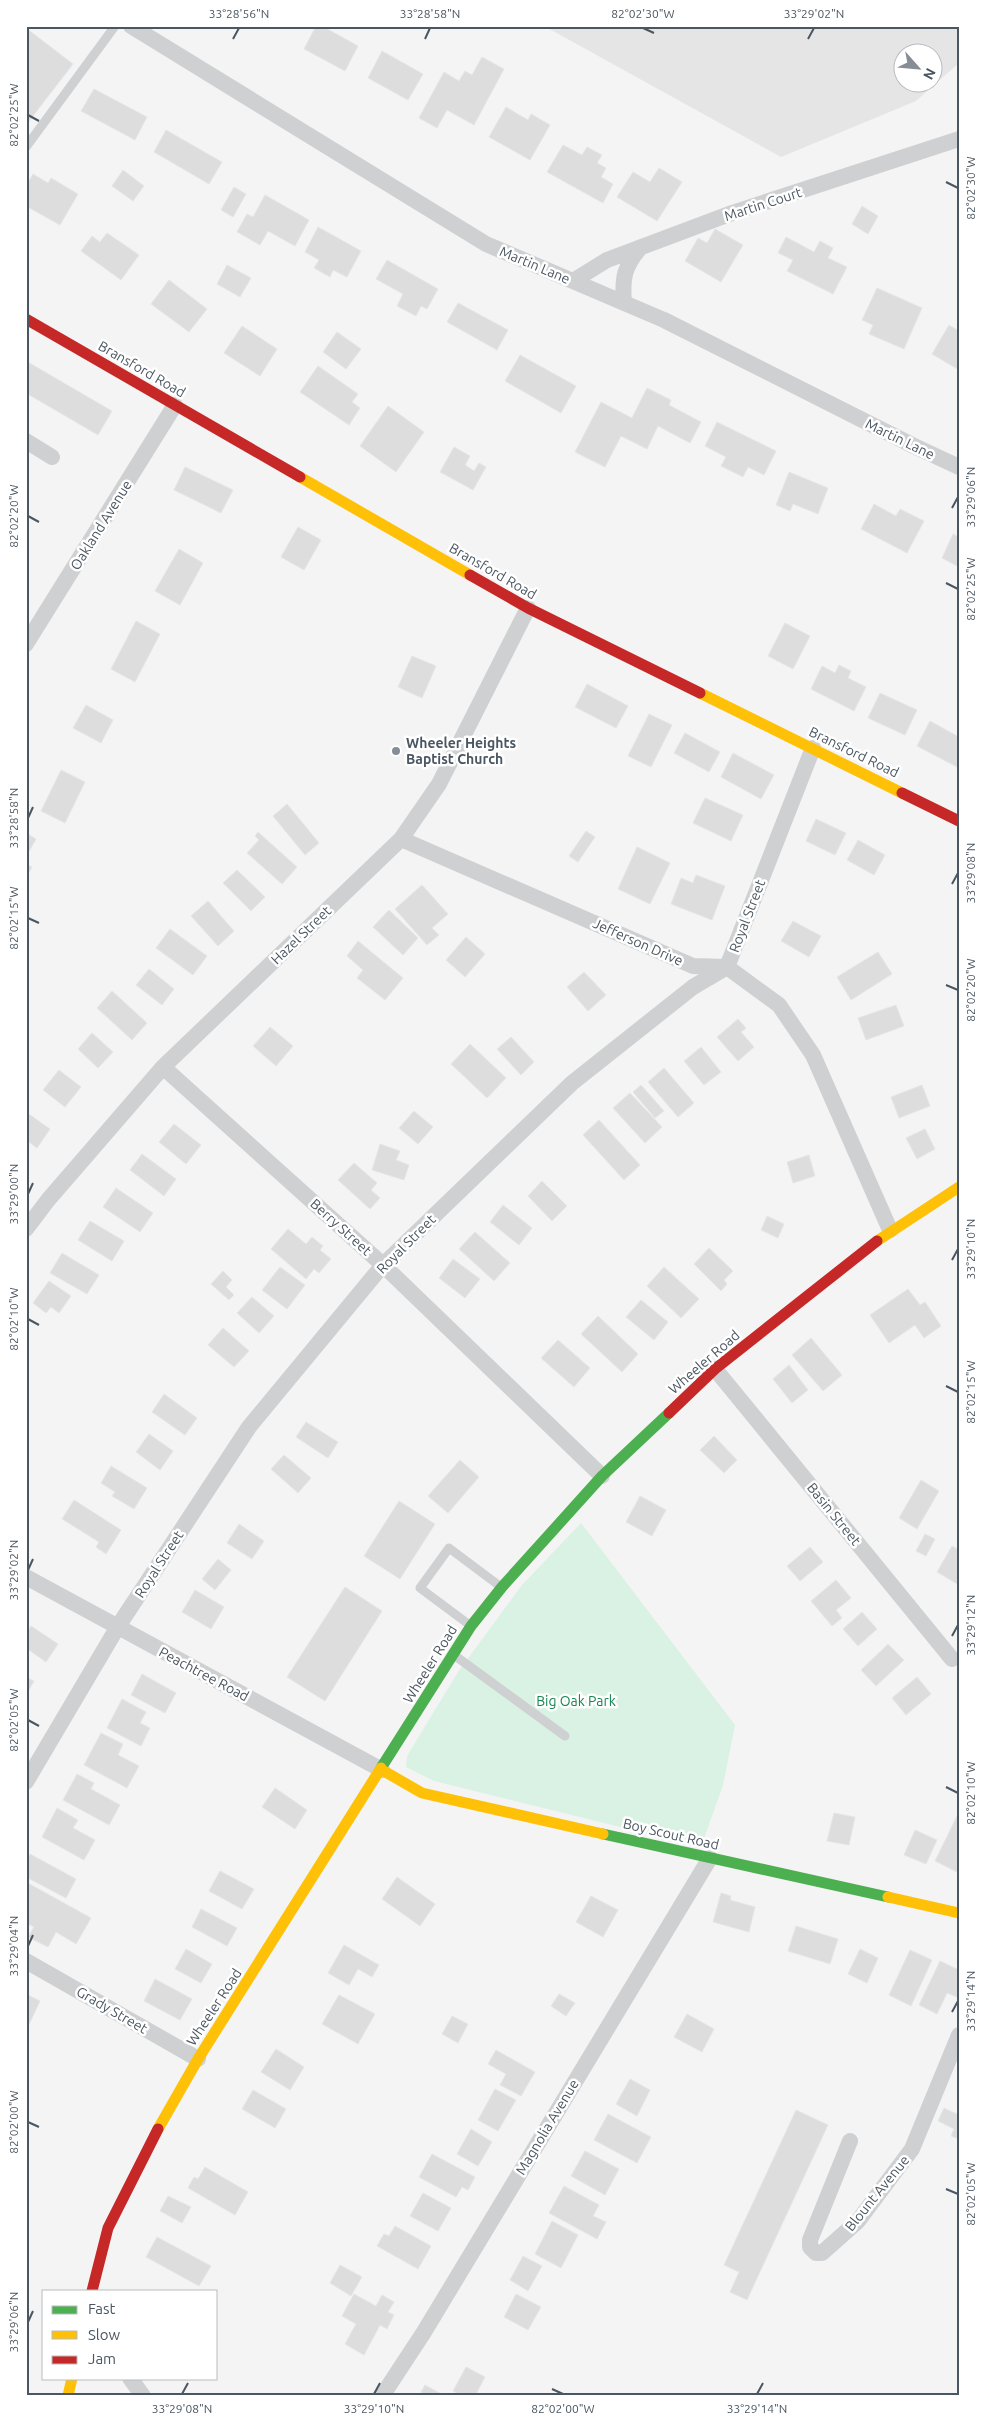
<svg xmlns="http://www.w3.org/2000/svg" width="985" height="2422" viewBox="0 0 985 2422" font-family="Ubuntu,sans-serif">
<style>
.education{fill:#e6e5e6;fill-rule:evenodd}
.green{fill:#d9f2e3}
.building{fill:#ddddde;stroke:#e5e6e7}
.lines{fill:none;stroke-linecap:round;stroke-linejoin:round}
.lane{stroke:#ced0d2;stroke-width:9}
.street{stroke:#ced0d2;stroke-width:16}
.fast{stroke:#4caf50;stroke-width:11}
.slow{stroke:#ffc107;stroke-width:11}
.jam{stroke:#c62828;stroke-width:11}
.ticks{fill:none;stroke:#4a5661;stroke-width:2}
.poi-dot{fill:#868d94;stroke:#fff;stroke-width:2}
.labels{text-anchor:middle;stroke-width:5;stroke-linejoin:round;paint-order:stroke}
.street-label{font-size:14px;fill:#4a5661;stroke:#fff}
.poi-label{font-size:14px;font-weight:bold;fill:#4a5661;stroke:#fff;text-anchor:start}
.park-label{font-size:14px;fill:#17864f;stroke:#fff}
.neatline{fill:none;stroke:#4a5661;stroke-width:2}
.ticks-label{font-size:12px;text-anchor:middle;fill:#4a5661}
</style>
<rect width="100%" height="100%" fill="#f4f4f4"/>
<!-- education -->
<path class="education" d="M544,26H959V63L916,101L781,157ZM902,52H932V82H902Z"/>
<!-- green -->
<path class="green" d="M581,1523L735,1725L723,1785L701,1847L434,1781L406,1767L407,1756L458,1672L522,1585Z"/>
<!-- building -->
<path class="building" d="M316,26H322L358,46L345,71L304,49Z
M26,28L73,64L26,125Z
M382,51L423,74L408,100L368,78Z
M482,57L504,69L474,125L447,110L437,128L419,118L444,72L459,81L465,71L472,75Z
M94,89L147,117L135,140L81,111Z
M506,107L528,120L531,114L550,125L530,160L489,137Z
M166,130L222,162L209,184L154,152Z
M563,145L582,155L587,147L602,155L597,163L606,168L601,177L613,184L603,203L547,172Z
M659,168L682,182L657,221L617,197L633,172L650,182Z
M123,170L144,186L133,201L112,186Z
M33,174L48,183L51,178L78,194L60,225L26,206V186Z
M234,187L246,194L233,217L221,210Z
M265,195L309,220L295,246L268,231L260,245L237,232L247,214L253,217Z
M862,206L878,216L868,234L852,224Z
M318,227L361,251L347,277L333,270L330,277L314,268L319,260L305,252Z
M715,229L743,245L721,282L685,261L698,238L707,243Z
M107,233L139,255L121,280L81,251L92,236L100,242Z
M786,237L814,252L820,241L833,248L828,258L847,267L833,294L787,271L793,260L778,253Z
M387,260L438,289L427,309L421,306L416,316L397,306L403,294L376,279Z
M227,265L251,278L240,297L217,284Z
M169,280L207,309L189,332L151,304Z
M877,288L922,308L904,349L869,334L873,325L862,320Z
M458,303L508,330L497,350L447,322Z
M949,325L959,331V370L932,354Z
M242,326L277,349L260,376L224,353Z
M337,332L361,349L346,369L323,352Z
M520,355L576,386L561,413L505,381Z
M26,361L112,411L98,435L26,393Z
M318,366L358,394L352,402L360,408L349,425L300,392Z
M647,388L671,400L669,405L701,422L690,443L658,426L647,449L621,436L605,467L575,452L601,402L632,418Z
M388,406L424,432L396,472L360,446Z
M717,422L776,451L764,475L748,467L743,477L721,466L726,457L705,446Z
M454,447L470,456L465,465L474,471L479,463L486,467L473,490L440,472Z
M185,467L233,490L221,513L174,490Z
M789,472L828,488L818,514L793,504L790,511L776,505Z
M874,504L896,516L900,509L924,521L907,553L861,529Z
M298,527L321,540L304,570L281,557Z
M953,534L959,537V567L942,558Z
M179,549L203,563L180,605L155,591Z
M136,621L160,634L135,682L111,669Z
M785,623L810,636L793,669L768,656Z
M412,656L436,666L422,698L398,687Z
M839,665L851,671L848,678L866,687L854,711L811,689L822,666L835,673Z
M587,684L628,706L616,728L575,707Z
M880,693L917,710L905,735L868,718Z
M86,705L113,720L101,743L73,728Z
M649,714L672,725L651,767L628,756Z
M930,721L959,737V764L957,767L917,746Z
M685,733L720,752L709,772L674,753Z
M733,753L774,775L761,799L721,777Z
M61,770L85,782L65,823L41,811Z
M705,798L743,815L731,841L693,823Z
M287,804L319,843L305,855L273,816Z
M816,819L846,833L835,855L806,841Z
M586,831L595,837L578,862L569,856Z
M258,832L297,867L282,884L247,853L259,840L255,836Z
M26,833L36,839L26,857Z
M858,840L885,855L874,875L847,860Z
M637,847L670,863L650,904L618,889Z
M26,864L32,867L26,878Z
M237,870L265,897L251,911L223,883Z
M696,875L725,886L712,920L671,904L681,878L693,883Z
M422,885L448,914L432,928L439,935L427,945L395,909Z
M208,901L234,931L218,946L191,916Z
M389,910L418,938L403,955L373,927Z
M793,921L821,936L809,957L781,941Z
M170,929L207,956L193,975L156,948Z
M466,937L485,954L465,977L446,960Z
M358,941L403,978L385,1000L357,978L363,970L347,956Z
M878,952L892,974L851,1000L837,977Z
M149,969L174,989L162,1005L136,985Z
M584,972L606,995L588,1011L567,987Z
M112,991L147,1023L132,1040L97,1008Z
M896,1005L904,1026L866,1040L858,1018Z
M738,1019L746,1028L741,1032L754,1047L738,1061L717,1037Z
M270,1027L293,1046L276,1066L253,1046Z
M92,1033L113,1052L98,1068L78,1049Z
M511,1037L534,1062L521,1075L497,1049Z
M470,1044L506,1078L487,1098L451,1064Z
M701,1047L721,1072L704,1085L684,1061Z
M664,1068L694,1103L678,1117L648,1082Z
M59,1070L81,1087L65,1107L43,1090Z
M641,1085L664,1111L655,1118L633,1092Z
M922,1085L930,1106L899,1118L891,1097Z
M630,1093L662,1127L645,1143L613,1108Z
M414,1111L433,1127L418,1144L399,1128Z
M26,1112L50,1129L37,1148L26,1140Z
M599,1120L640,1165L624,1180L583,1135Z
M174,1124L201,1145L186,1164L159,1142Z
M925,1129L935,1149L917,1159L906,1138Z
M380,1144L400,1151L396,1160L409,1165L404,1180L372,1170Z
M142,1154L176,1179L164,1196L130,1170Z
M809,1155L815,1176L793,1183L787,1162Z
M354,1163L377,1183L371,1190L380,1198L370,1209L338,1180Z
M542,1181L567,1206L552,1221L528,1196Z
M116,1188L153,1213L140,1232L103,1207Z
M503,1205L532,1228L519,1245L490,1222Z
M767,1216L784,1224L778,1238L761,1230Z
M90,1221L124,1241L112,1261L78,1240Z
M288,1229L306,1244L312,1237L323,1246L320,1250L331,1259L319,1273L314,1269L306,1279L271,1249Z
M475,1232L510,1263L494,1281L459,1249Z
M709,1248L733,1271L724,1280L727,1284L721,1291L694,1264Z
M62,1253L99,1275L87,1294L50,1273Z
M453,1259L480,1279L465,1298L439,1278Z
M280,1267L305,1285L287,1309L262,1290Z
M664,1267L699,1299L681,1318L647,1286Z
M223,1271L232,1280L226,1287L234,1295L229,1300L211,1284Z
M49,1281L71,1296L59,1313L51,1307L46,1313L33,1303Z
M908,1289L920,1305L925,1302L941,1326L924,1338L915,1325L889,1343L870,1315Z
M252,1297L274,1316L259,1333L237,1313Z
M641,1300L668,1322L654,1340L626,1317Z
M598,1316L638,1354L622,1372L581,1334Z
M223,1328L249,1351L234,1367L208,1345Z
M811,1338L842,1375L823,1391L792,1355Z
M558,1340L590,1368L574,1387L541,1358Z
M789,1365L808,1390L792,1403L773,1379Z
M164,1394L197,1418L185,1435L152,1412Z
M306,1422L338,1442L328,1458L296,1437Z
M149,1434L173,1451L160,1470L136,1452Z
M714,1436L737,1460L724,1473L700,1450Z
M284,1455L311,1478L298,1493L271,1469Z
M460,1460L479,1477L448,1513L428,1496Z
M111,1466L147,1488L134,1509L112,1496L115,1492L101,1483Z
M921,1480L939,1491L917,1529L899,1518Z
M640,1496L666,1510L652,1536L626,1522Z
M74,1500L121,1530L106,1554L96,1547L99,1542L62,1519Z
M399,1501L435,1524L400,1579L364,1556Z
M239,1524L264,1541L252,1559L227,1543Z
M925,1534L935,1539L926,1556L916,1551Z
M952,1546L959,1550V1585L937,1572Z
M810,1547L823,1562L800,1581L787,1566Z
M218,1559L231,1570L215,1590L202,1579Z
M836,1580L851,1598L836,1610L842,1618L832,1626L811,1601Z
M345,1587L382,1611L325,1701L287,1677Z
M195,1590L224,1607L211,1629L182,1612Z
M862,1612L877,1629L858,1646L843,1629Z
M31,1626L58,1644L46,1662L26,1648V1633Z
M888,1644L904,1660L876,1686L861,1670Z
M142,1674L176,1693L165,1713L131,1695Z
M26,1677L34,1681L26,1695Z
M917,1677L931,1694L906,1715L892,1698Z
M122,1699L146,1712L140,1723L150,1728L141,1746L107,1728Z
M101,1733L123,1744L118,1755L139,1766L127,1788L84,1765Z
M77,1774L94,1783L91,1789L120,1805L109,1825L63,1800Z
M275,1788L307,1810L295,1829L262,1807Z
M57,1808L78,1820L73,1828L95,1840L84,1860L42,1837Z
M959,1812V1873L935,1861Z
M834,1813L855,1817L849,1845L827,1841Z
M915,1830L937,1840L926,1864L904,1855Z
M30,1854L76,1879L66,1898L26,1877V1861Z
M220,1871L254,1889L242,1909L209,1891Z
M397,1877L435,1904L420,1926L382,1899Z
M26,1882L91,1918L76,1944L56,1932L48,1947L28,1937L34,1927L26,1923Z
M721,1893L731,1896L730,1900L755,1907L749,1932L713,1922Z
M591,1896L618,1910L603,1937L576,1922Z
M201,1909L237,1928L227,1946L192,1927Z
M796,1926L838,1939L830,1964L788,1951Z
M344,1945L379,1965L372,1977L358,1969L349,1985L328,1973Z
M186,1949L212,1964L201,1983L175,1969Z
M860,1949L878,1958L867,1983L848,1974Z
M910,1950L932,1960L911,2006L889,1995Z
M940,1961L959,1970V1998L947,1993L937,2014L919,2005Z
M155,1979L192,1999L180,2020L144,2001Z
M26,1994L40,2001L26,2031Z
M559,1994L575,2003L566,2016L551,2006Z
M339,1995L375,2014L358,2044L322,2024Z
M687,2014L714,2029L702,2052L674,2037Z
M452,2016L468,2024L458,2043L442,2034Z
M276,2049L304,2067L290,2090L261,2072Z
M496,2050L535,2072L521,2096L500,2085L506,2074L488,2064Z
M630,2079L650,2090L637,2116L616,2104Z
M495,2089L516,2100L498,2131L478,2120Z
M253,2090L286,2109L275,2128L242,2109Z
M944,2108L959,2115V2139L951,2136L954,2129L938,2121Z
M796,2110L828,2125L747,2300L730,2292L739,2272L724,2265Z
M608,2114L651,2137L637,2163L594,2140Z
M471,2129L492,2142L478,2166L457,2154Z
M585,2151L619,2169L605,2195L571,2176Z
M432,2154L475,2177L468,2190L462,2187L456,2197L419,2177Z
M205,2167L248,2192L235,2215L188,2188L194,2177L198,2179Z
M564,2186L599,2205L593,2216L606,2222L597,2239L549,2213Z
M423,2193L451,2208L438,2231L410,2216Z
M168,2196L191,2207L182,2223L160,2211Z
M552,2221L578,2235L561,2268L535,2254Z
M395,2226L431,2246L418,2269L377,2246L384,2234L389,2236Z
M157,2237L211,2266L199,2286L146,2257Z
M523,2256L542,2266L528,2291L510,2280Z
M340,2265L362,2277L351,2296L330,2283Z
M354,2294L376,2306L382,2295L394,2302L388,2312L394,2315L387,2329L380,2325L364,2355L345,2344L356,2324L342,2316Z
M516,2294L541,2307L528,2330L504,2317Z
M466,2367L485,2377L475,2396H462L453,2391Z
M425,2385L445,2396H428L421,2392Z"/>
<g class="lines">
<!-- lane -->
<path class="lane" d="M26,147L115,26
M471,1626L420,1588L449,1548L501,1587
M454,1655L565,1736"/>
<!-- street -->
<path class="street" d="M131,26L486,244L664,320L914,446L959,467
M573,281L607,260L732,213L959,139
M624,303C622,278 624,266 641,247
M26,441L52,457
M26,644L175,405
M401,839L693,966L727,967L779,1005L813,1055L890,1230
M163,1067L383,1265L602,1476
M26,1229L48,1200L163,1067L401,839L439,784L528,608
M715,1369L952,1659
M26,1577L382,1770
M26,1782L117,1628L249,1427L383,1265L572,1083L693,987L727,967L813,748
M26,1961L198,2059
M850,2141L810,2240V2247L816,2253H822L858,2221L912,2149L959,2035
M130,2378L143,2396
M382,2396L424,2332L710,1858"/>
<!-- fast -->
<path class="fast" d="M381,1768L471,1626L502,1587L602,1476L669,1413
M603,1834L888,1897"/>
<!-- slow -->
<path class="slow" d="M300,477L470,575
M700,693L902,793
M877,1241L959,1187
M382,1770L422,1793L603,1834
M888,1897L959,1913
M158,2129L198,2059L381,1768
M68,2396L72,2378"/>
<!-- jam -->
<path class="jam" d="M26,319L300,477
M470,575L528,608L700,693
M902,793L959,821
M669,1413L715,1369L877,1241
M92,2291L108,2228L158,2129"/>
</g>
<!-- ticks -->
<path class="ticks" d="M643,28L654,33M233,39L239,28M425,39L430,28M808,39L814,28M28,115L39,121M946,182L958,188M952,508L958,497M28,516L39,522M946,583L958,589M28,818L33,807M952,884L958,873M28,918L39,923M946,985L958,990M28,1194L33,1183M952,1260L958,1249M28,1319L39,1325M946,1386L958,1392M28,1570L33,1559M952,1636L958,1625M28,1720L39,1726M946,1787L958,1793M28,1946L33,1935M952,2012L958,2001M28,2122L39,2127M946,2189L958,2194M28,2322L33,2311M552,2389L563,2394M182,2394L188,2383M374,2394L380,2383M757,2394L763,2383"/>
<!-- markers -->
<circle class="poi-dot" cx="396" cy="751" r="5"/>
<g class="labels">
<!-- street labels -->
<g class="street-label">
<text transform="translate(763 204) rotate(-18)" y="5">Martin Court</text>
<text transform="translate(535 265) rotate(23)" y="5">Martin Lane</text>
<text transform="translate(142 369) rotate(30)" y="5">Bransford Road</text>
<text transform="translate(900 439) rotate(26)" y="5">Martin Lane</text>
<text transform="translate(101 525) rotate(-58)" y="5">Oakland Avenue</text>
<text transform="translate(493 571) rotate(30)" y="5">Bransford Road</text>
<text transform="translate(854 752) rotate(26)" y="5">Bransford Road</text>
<text transform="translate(747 916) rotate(-69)" y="5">Royal Street</text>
<text transform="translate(301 935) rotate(-44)" y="5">Hazel Street</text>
<text transform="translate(638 942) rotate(24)" y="5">Jefferson Drive</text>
<text transform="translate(341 1227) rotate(42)" y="5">Berry Street</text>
<text transform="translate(406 1244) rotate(-45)" y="5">Royal Street</text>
<text transform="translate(704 1362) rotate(-41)" y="5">Wheeler Road</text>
<text transform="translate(834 1514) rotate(51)" y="5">Basin Street</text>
<text transform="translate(159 1564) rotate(-57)" y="5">Royal Street</text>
<text transform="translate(430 1664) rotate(-58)" y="5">Wheeler Road</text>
<text transform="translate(204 1674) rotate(28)" y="5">Peachtree Road</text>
<text transform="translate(671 1834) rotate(13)" y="5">Boy Scout Road</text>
<text transform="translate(214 2007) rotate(-57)" y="5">Wheeler Road</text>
<text transform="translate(112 2010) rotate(30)" y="5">Grady Street</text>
<text transform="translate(547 2127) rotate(-59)" y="5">Magnolia Avenue</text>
<text transform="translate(877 2193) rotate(-51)" y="5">Blount Avenue</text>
</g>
<!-- poi labels -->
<g class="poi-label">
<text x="406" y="748">Wheeler Heights<tspan x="406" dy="16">Baptist Church</tspan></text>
</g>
<!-- park labels -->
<g class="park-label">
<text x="576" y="1706">Big Oak Park</text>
</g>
</g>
<!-- border -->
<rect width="985" height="2422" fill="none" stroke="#ffffff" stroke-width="55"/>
<!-- legend -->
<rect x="42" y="2290" width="175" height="90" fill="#ffffff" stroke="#b7bbc0"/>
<rect x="52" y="2306" width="25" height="8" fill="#4caf50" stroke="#b7bbc0"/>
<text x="88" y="2314" font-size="15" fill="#4a5661">Fast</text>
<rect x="52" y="2331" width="25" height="8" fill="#ffc107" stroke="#b7bbc0"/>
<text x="88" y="2340" font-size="15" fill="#4a5661">Slow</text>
<rect x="52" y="2356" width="25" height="8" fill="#c62828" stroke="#b7bbc0"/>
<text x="88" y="2364" font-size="15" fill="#4a5661">Jam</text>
<!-- north arrow -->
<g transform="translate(918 68) rotate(117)"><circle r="24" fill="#ffffff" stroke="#b7bbc0"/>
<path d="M0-4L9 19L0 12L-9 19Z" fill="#868d94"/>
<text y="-8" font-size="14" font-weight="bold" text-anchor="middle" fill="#4a5661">N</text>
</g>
<rect x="28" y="28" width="930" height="2366" class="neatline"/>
<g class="ticks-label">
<text x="239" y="18">33°28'56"N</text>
<text x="430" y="18">33°28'58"N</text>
<text x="643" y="18">82°02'30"W</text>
<text x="814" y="18">33°29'02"N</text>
<text transform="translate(14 115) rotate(-90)" y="4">82°02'25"W</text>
<text transform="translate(971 188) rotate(-90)" y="4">82°02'30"W</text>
<text transform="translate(971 497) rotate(-90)" y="4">33°29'06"N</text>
<text transform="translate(14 516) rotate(-90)" y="4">82°02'20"W</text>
<text transform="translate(971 589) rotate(-90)" y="4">82°02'25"W</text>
<text transform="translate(14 818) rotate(-90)" y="4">33°28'58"N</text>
<text transform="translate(971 873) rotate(-90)" y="4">33°29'08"N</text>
<text transform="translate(14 918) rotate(-90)" y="4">82°02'15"W</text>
<text transform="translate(971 990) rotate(-90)" y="4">82°02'20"W</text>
<text transform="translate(14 1194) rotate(-90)" y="4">33°29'00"N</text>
<text transform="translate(971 1249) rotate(-90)" y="4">33°29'10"N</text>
<text transform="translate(14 1319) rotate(-90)" y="4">82°02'10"W</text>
<text transform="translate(971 1392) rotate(-90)" y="4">82°02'15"W</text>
<text transform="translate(14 1570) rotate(-90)" y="4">33°29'02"N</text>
<text transform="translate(971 1625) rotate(-90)" y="4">33°29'12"N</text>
<text transform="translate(14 1720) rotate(-90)" y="4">82°02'05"W</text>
<text transform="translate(971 1793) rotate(-90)" y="4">82°02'10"W</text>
<text transform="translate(14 1946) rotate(-90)" y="4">33°29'04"N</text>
<text transform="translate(971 2001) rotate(-90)" y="4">33°29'14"N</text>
<text transform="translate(14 2122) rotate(-90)" y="4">82°02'00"W</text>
<text transform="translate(971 2194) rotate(-90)" y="4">82°02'05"W</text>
<text transform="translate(14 2322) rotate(-90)" y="4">33°29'06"N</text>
<text x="182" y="2413">33°29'08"N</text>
<text x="374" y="2413">33°29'10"N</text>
<text x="563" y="2413">82°02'00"W</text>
<text x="757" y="2413">33°29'14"N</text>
</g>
</svg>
